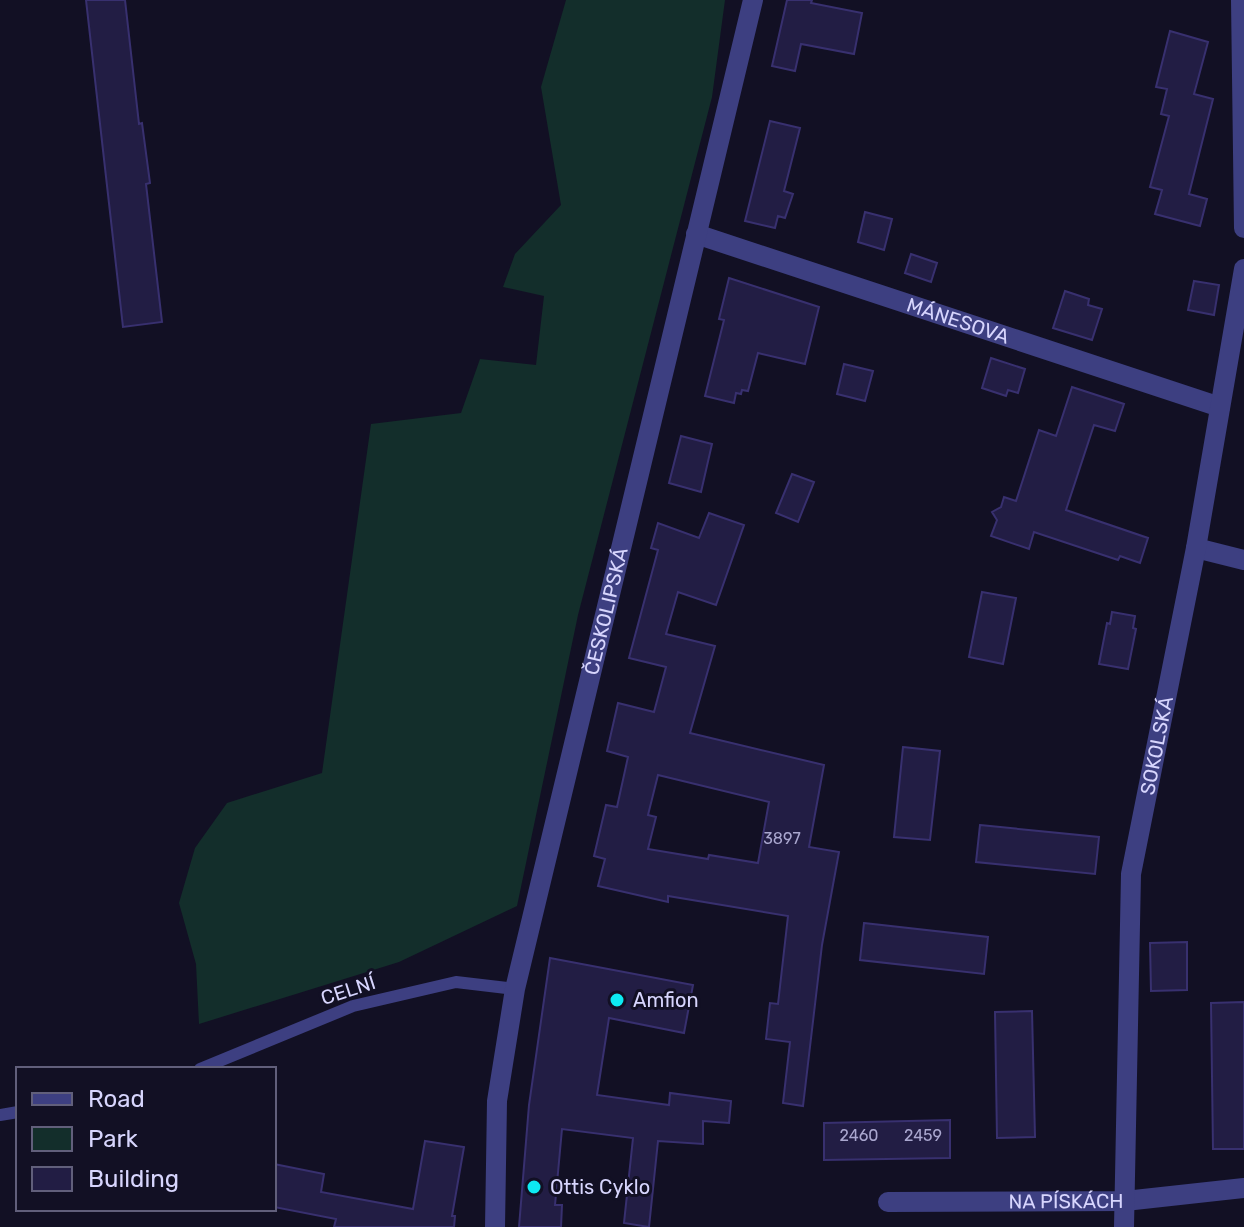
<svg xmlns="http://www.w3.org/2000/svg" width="1244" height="1227" viewBox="0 0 1244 1227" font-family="Rubik,sans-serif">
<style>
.green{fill:#132e2b}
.building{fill:#221d44;stroke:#38306f;stroke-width:2;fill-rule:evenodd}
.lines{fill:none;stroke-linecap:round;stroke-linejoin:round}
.service{stroke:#3d3f81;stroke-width:12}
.minor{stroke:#3d3f81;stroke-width:20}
.poi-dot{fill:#0deaf2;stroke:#121024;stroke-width:3}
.labels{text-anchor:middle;stroke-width:6;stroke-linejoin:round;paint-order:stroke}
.number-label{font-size:16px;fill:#aaa7cf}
.street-label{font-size:20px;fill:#d7d5fd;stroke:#121024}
.poi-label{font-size:20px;fill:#d7d5fd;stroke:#121024;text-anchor:start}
</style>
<rect width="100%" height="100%" fill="#121024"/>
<!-- green -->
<path class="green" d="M566,0H725L712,97L578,615L517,906L399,962L199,1024L196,964L179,903L195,848L227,803L322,773L371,424L461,413L480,359L536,365L544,296L503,287L515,254L561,205L541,87Z"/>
<!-- building -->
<path class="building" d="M86,0H125L139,124L142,123L150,183L146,184L162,322L123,327Z
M787,0H812L811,3L862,13L854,54L801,44L795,71L772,66Z
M1170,31L1208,42L1194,94L1213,99L1189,194L1207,199L1200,226L1155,214L1162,190L1150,187L1169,116L1161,114L1167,89L1156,87Z
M770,121L800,128L784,191L793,194L785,218L778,216L775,228L745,221Z
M865,212L892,219L884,250L858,242Z
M911,254L937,263L931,282L905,273Z
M729,278L819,307L805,364L758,353L748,391L742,390L741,394L736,393L734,403L705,396L724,320L719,319Z
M1194,281L1219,285L1214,315L1188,310Z
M1065,291L1089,299L1088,305L1102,309L1092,340L1053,328Z
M991,358L1025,369L1018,393L1008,390L1006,396L982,388Z
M844,364L873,371L865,401L837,394Z
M1072,387L1124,404L1115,431L1094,425L1066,510L1148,538L1140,563L1120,556L1118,560L1034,532L1029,549L991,536L997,520L992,512L1001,507L1004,497L1016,501L1039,430L1056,436Z
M681,436L712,444L701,492L669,483Z
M792,474L814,482L798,522L776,513Z
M709,513L744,525L716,605L678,592L666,634L715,646L690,733L824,765L809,847L839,852L822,945L803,1106L783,1103L790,1042L766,1039L770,1003L778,1004L788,916L668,896V902L598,886L605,859L594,856L606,805L617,807L628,757L607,751L618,703L654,712L666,667L629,658L658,550L651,548L658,523L699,538ZM658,775L769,802L758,863L709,855L708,859L648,849L656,817L648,815Z
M982,592L1016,598L1003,664L969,657Z
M1112,612L1135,616L1133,628L1136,629L1128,669L1099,664L1107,623L1110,624Z
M903,747L940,751L930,840L894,837Z
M980,825L1099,837L1095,874L976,862Z
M864,923L988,937L984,974L860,960Z
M1187,942V990L1151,991L1150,943Z
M550,958L693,985L684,1033L609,1018L597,1095L669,1105L670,1093L731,1101L729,1123L703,1121V1144L658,1141L649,1227L624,1223L633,1138L562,1129L555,1205H562L561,1227H519L529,1105Z
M1244,1002V1149H1213L1211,1003Z
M1032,1011L1035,1137L997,1138L995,1012Z
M950,1120V1158L824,1160V1123Z
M425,1141L464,1147L452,1216H455L454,1227H334L336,1219L274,1207V1164L324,1174L321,1192L413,1209Z"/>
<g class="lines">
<!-- service -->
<path class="service" d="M200,1069L353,1006L456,982L515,989
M0,1115L18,1112"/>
<!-- minor -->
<g class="minor">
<path d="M1241,0L1244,228"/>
<path id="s1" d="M696,234L1220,407"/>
<path d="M1196,548L1244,560"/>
<path id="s2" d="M888,1202L1125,1201L1244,1188"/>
<path id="s3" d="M495,1227L497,1101L515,989L753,0"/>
<path id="s4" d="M1124,1227L1131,874L1196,548L1244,269"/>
</g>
</g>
<!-- markers -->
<g class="poi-dot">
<circle cx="617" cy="1000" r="8"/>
<circle cx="534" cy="1187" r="8"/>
</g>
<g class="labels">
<!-- number labels -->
<g class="number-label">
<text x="782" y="844">3897</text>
<text x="859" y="1141">2460</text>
<text x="923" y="1141">2459</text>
</g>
<!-- street labels -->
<g class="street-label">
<text dy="7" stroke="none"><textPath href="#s1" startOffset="276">MÁNESOVA</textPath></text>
<text dy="7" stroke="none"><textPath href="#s3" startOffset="628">ČESKOLIPSKÁ</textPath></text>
<text dy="7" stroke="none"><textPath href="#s4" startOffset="484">SOKOLSKÁ</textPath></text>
<text transform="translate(348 990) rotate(-18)" y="7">CELNÍ</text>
<text dy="7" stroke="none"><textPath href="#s2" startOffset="178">NA PÍSKÁCH</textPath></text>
</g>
<!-- poi labels -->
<g class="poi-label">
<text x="633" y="1007">Amfion</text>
<text x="550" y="1194">Ottis Cyklo</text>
</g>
</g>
<!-- legend -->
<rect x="16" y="1067" width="260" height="144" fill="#121024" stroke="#615f7b" stroke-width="2"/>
<rect x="32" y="1093" width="40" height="12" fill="#3d3f81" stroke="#615f7b" stroke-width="2"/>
<text x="88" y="1107" font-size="24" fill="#d7d5fd">Road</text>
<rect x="32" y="1127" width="40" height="24" fill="#132e2b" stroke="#615f7b" stroke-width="2"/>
<text x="88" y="1147" font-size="24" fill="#d7d5fd">Park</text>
<rect x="32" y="1167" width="40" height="24" fill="#221d44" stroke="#615f7b" stroke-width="2"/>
<text x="88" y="1187" font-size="24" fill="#d7d5fd">Building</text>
</svg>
